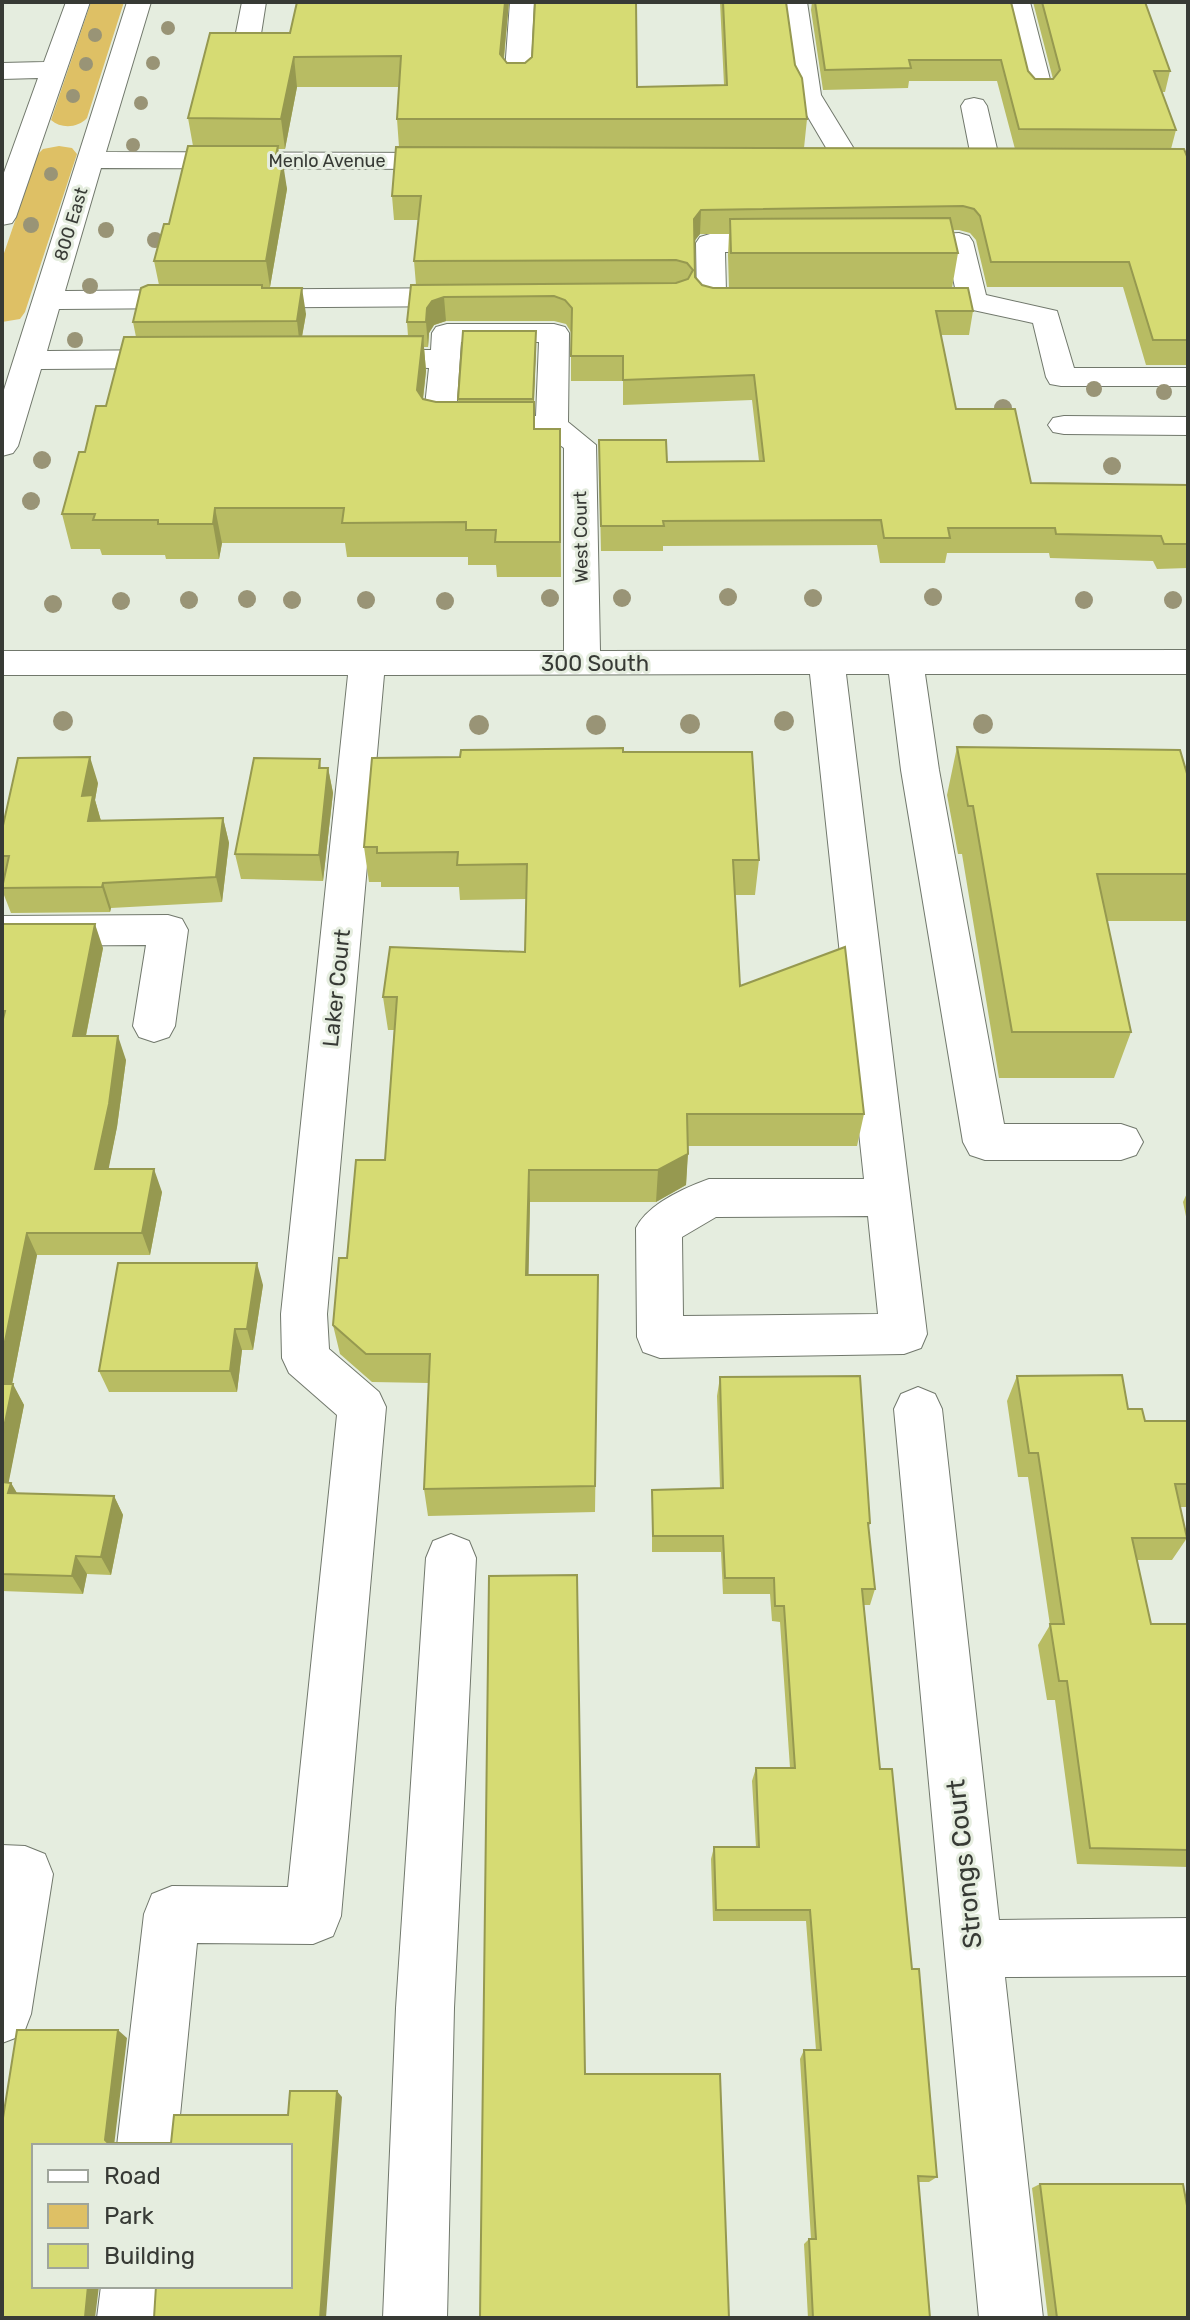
<svg xmlns="http://www.w3.org/2000/svg" width="1190" height="2320" viewBox="0 0 1190 2320" font-family="Rubik,sans-serif">
<style>
.green{fill:#dec065}
.lines{fill:none;stroke-linecap:round;stroke-linejoin:round}
.minor-casing{stroke:#71786c;stroke-width:2}
.minor{fill:#fff;fill-rule:evenodd}
.tree{fill:#999476}
.wall{fill:#b8bc63;fill-rule:evenodd}
.shaded-wall{fill:#969950}
.building{fill:#d6db73;stroke:#969950;stroke-width:2;fill-rule:evenodd}
.labels{text-anchor:middle;stroke-width:6;stroke-linejoin:round;paint-order:stroke}
.far-street-label{font-size:18px;fill:#373a35;stroke:#e5eddf}
.street-label{font-size:22px;fill:#373a35;stroke:#e5eddf}
.near-street-label{font-size:26px;fill:#373a35;stroke:#e5eddf}
</style>
<rect width="100%" height="100%" fill="#e5eddf"/>
<!-- green -->
<path class="green" d="M91,2H124L87,118C78,128 61,129 51,120Z
M59,146L72,148L77,154L25,312L20,319L2,322V259L38,154L43,149Z"/>
<g class="lines">
<defs>
<path id="minor" d="M66,2H90L16,217L12,223L2,225V178L38,78L2,79V63L44,62Z
M127,2H151L106,152L456,153L466,155L470,161L466,167L456,169L101,168L65,291L469,288L479,291L484,297L479,303L469,306L59,309L47,351L178,350L189,353L193,359L189,365L178,368L41,369L18,446L13,453L2,456V396Z
M242,2H266L258,53L254,58H236L232,53Z
M510,2H534L530,85L526,90H508L504,85Z
M783,2H807L821,95L862,162L858,168H838L795,95Z
M1006,2H1030L1053,91L1049,97H1031L1027,91Z
M974,98L983,100L987,106L1000,162L996,168H976L972,162L961,106L965,100Z
M959,233L969,236L973,242L986,295L1057,311L1074,368H1188V386H1061L1050,384L1046,377L1033,323L973,310L900,307L895,301L900,295L956,292L947,251L884,249L880,243L884,237Z
M710,234H790L800,237L804,243L800,249L790,252H725L726,292L767,295L772,301L767,307C748,312 721,312 702,307L697,301L696,243L700,237Z
M447,324H554L565,327L569,333L568,422L596,445L600,651L1188,650V674H925L939,770L1004,1124H1121L1136,1129L1143,1142L1136,1155L1121,1160H985L970,1155L963,1142L901,770L889,674H846L927,1334L921,1348L904,1354L660,1358L643,1352L637,1337L636,1228C648,1204 684,1188 709,1179H864L810,674L384,675L327,1314L329,1349L379,1392L386,1407L341,1916L333,1936L313,1944L197,1943L177,2146H117L144,1914L152,1894L172,1886L288,1887L337,1415L289,1373L282,1358L281,1314L348,675H2V651H564V448L545,434H439L428,432L423,425L429,368L352,365L348,359L352,353L363,350H431L432,333L436,327ZM461,342H539L536,416H456ZM868,1216L878,1314L683,1316L682,1237L716,1217Z
M1064,416L1188,417V435L1064,434L1053,432L1048,425L1053,418Z
M168,915L182,919L188,930L175,1026L169,1037L154,1042L139,1037L133,1026L146,945L2,946V916Z
M918,1387L935,1394L942,1409L999,1920L1188,1918V1976L1005,1977L1043,2318H979L894,1409L901,1394Z
M451,1534L469,1541L476,1558L454,2008L447,2318H383L396,2008L426,1558L433,1541Z
M2,1845L25,1846L45,1854L53,1874L31,2014L23,2035L2,2043Z
M101,2286H163L161,2318H97Z"/>
</defs>
<!-- minor casing -->
<use href="#minor" class="minor-casing"/>
<!-- minor -->
<use href="#minor" class="minor"/>
</g>
<!-- trees -->
<g class="tree">
<circle cx="168" cy="28" r="7"/>
<circle cx="95" cy="35" r="7"/>
<circle cx="153" cy="63" r="7"/>
<circle cx="86" cy="64" r="7"/>
<circle cx="73" cy="96" r="7"/>
<circle cx="141" cy="103" r="7"/>
<circle cx="133" cy="145" r="7"/>
<circle cx="51" cy="174" r="7"/>
<circle cx="31" cy="225" r="8"/>
<circle cx="106" cy="230" r="8"/>
<circle cx="155" cy="240" r="8"/>
<circle cx="90" cy="286" r="8"/>
<circle cx="75" cy="340" r="8"/>
<circle cx="1094" cy="389" r="8"/>
<circle cx="1164" cy="392" r="8"/>
<circle cx="1003" cy="408" r="9"/>
<circle cx="42" cy="460" r="9"/>
<circle cx="1112" cy="466" r="9"/>
<circle cx="31" cy="501" r="9"/>
<circle cx="728" cy="597" r="9"/>
<circle cx="933" cy="597" r="9"/>
<circle cx="550" cy="598" r="9"/>
<circle cx="622" cy="598" r="9"/>
<circle cx="813" cy="598" r="9"/>
<circle cx="247" cy="599" r="9"/>
<circle cx="189" cy="600" r="9"/>
<circle cx="292" cy="600" r="9"/>
<circle cx="366" cy="600" r="9"/>
<circle cx="1084" cy="600" r="9"/>
<circle cx="1173" cy="600" r="9"/>
<circle cx="121" cy="601" r="9"/>
<circle cx="445" cy="601" r="9"/>
<circle cx="53" cy="604" r="9"/>
<circle cx="63" cy="721" r="10"/>
<circle cx="784" cy="721" r="10"/>
<circle cx="690" cy="724" r="10"/>
<circle cx="983" cy="724" r="10"/>
<circle cx="479" cy="725" r="10"/>
<circle cx="596" cy="725" r="10"/>
</g>
<!-- wall -->
<path class="wall" d="M297,2H509L504,59L507,63L637,87L724,85L720,2H786L795,65L807,119L804,148L1015,149L997,81H909L908,88L823,90L811,10L812,2H1011L1028,71L1035,79H1053L1033,2H1145L1170,71L1165,92H1161L1176,130L1171,149L1188,159V365H1146L1123,287H987L976,240L970,233L959,230H953L958,253L952,288L973,311L969,335H941L956,409L1031,483L1188,485V568L1157,569L1153,561L1050,558L1049,553H947L945,563H880L877,545L663,546V551H601L599,465L667,462L759,461L752,400L623,405V381H571V332L566,324L554,321H446L434,325L429,333L428,347H424L426,371L423,399L436,402H458L463,331L536,345L534,402L535,429H560L561,577H497L496,565H468V557H347L345,543H222L219,559H166L165,555H102L100,549H71L62,514L85,452L136,337L133,322L159,285L154,261L169,224L193,146L188,118L290,33ZM297,87H399L397,119L399,147L392,196L394,220H419L414,261L416,285L407,322L408,336L302,337L306,314L263,288V287H270L287,189L280,163L278,149H285ZM700,234H729L728,255L729,288H713L702,285L695,277L694,241Z
M957,747L1188,777V921H1107L1131,1032L1114,1078H999L962,854H958L947,795Z
M623,752L759,860L755,895H735L740,986L864,1114L857,1146H688L686,1185L656,1202H530L528,1275H598L595,1512L428,1516L424,1489L429,1383L372,1382L340,1354L333,1325L347,1258L385,1160L394,1030H388L383,997L525,952L526,899L460,900L459,887H381V882H369L364,847L460,757Z
M320,759L321,768H328L333,793L323,881L241,879L235,854Z
M98,783L95,800L101,821L223,818L229,843L222,902L111,908L110,912L11,913L2,890L4,877L2,872V830Z
M2,924L103,948L86,1036L126,1060L117,1127L108,1169L162,1192L150,1255H37L12,1384L24,1405L8,1483H11L17,1493L114,1496L123,1515L111,1575L87,1574L83,1594L2,1591Z
M1188,1191V1226L1183,1202Z
M263,1285L253,1350H242L237,1392H109L99,1371Z
M1017,1376L1128,1409L1145,1421H1188V1507H1180L1187,1538L1172,1560H1137L1151,1624H1188V1867L1077,1864L1055,1700H1047L1038,1645L1050,1625L1028,1477H1018L1007,1401Z
M720,1377L870,1523L868,1529L875,1589L870,1605H864L880,1769L912,1969L937,2177L929,2182H918L930,2318H808L804,2244L809,2239H811L800,2059L804,2050H816L806,1921H713L711,1859L714,1847H756L752,1781L756,1768H790L780,1622L772,1621L770,1594H723L721,1552H652V1490L720,1488L717,1396Z
M1040,2184L1187,2211L1188,2318H1048L1032,2188Z"/>
<!-- shaded-wall -->
<path class="shaded-wall" d="M505,2H509L501,85L500,54Z
M294,57L297,87L285,149L281,119Z
M278,146L281,171L274,163Z
M283,163L287,189L270,287L266,261Z
M701,210L700,234L693,243L694,219Z
M302,288L306,314L300,347L297,321Z
M444,297L446,321L434,325L429,333L428,347L426,322L427,308L432,301Z
M536,331V345L533,413V399Z
M423,336L426,371L420,425L417,390Z
M215,508L222,543L219,559L213,524Z
M90,757L98,783L95,800L101,821H88L82,796Z
M328,768L333,793L323,881L319,855Z
M223,818L229,843L222,902L216,877Z
M103,883L111,908L110,912L102,887Z
M95,924L103,948L81,1060L73,1036Z
M118,1036L126,1060L117,1127L104,1192L95,1169Z
M688,1154L686,1185L656,1202L658,1170Z
M154,1169L162,1192L150,1255L142,1233Z
M529,1170L530,1202L528,1305L526,1275Z
M27,1233L37,1255L8,1405L2,1395V1356Z
M257,1263L263,1285L253,1350L247,1329Z
M235,1329L242,1350L237,1392L230,1371Z
M13,1384L24,1405L5,1501L2,1497V1437Z
M11,1483L22,1502L8,1493Z
M114,1496L123,1515L111,1575L101,1557Z
M76,1556L87,1574L83,1594L72,1576Z
M118,2030L127,2038L114,2146L108,2143L105,2140Z
M337,2091L342,2097L326,2318H320Z
M88,2286H99L95,2318L85,2317Z"/>
<!-- building -->
<path class="building" d="M297,2H505L500,54L507,63H525L532,57L535,2H636L637,87L727,85L723,2H786L795,65L802,78L807,119H397L401,56L294,57L281,119L188,118L210,33H290Z
M815,2H1011L1028,71L1035,79H1053L1060,70L1042,2H1145L1170,71H1154L1176,130L1019,129L1001,60H909L911,68L825,70Z
M188,146H278L274,163H283L266,261H154L164,224H169Z
M396,147L1184,149L1188,159V340H1153L1129,262H991L980,216L974,209L963,206L701,210L694,219L695,277L702,285L713,288H968L973,311H936L956,409H1015L1031,483L1188,485V544H1164L1161,536L1056,534L1055,528H948L950,538H884L881,520L663,521L664,526H601L599,440H666L667,462L764,461L754,375L623,380V356H571L572,308L565,300L554,296L444,297L432,301L427,308L426,322H407L411,285L676,283L688,279L693,270L687,263L676,260L414,261L421,196H392Z
M950,218L958,253H731L730,219Z
M148,285H262V288H302L297,321L133,322L141,288Z
M463,331H536L533,399H458Z
M423,336L417,390L423,399L436,402H534V429H560V542H495L496,530H466V522L342,523L344,508H215L213,524H158V520H93L95,514H62L79,452H85L96,406H106L124,337Z
M957,747L1180,750L1188,777V874H1097L1131,1032H1012L973,806H968Z
M623,748V752H752L759,860H733L740,986L845,947L864,1114H687L688,1154L658,1170H529L526,1275H598L595,1486L424,1489L430,1354H366L333,1325L339,1258H347L356,1160H385L397,997H383L390,947L525,952L527,864L457,865L458,852L377,853V847H364L372,758L460,757L461,750Z
M90,757L82,796L93,795L88,821L223,818L216,877L103,883L102,887L2,888L9,856H2V830L18,758Z
M254,758L320,759L319,768H328L319,855L235,854Z
M2,924H95L73,1036H118L109,1104L95,1169H154L142,1233H27L2,1356V1023L5,1011H2Z
M118,1263H257L247,1329H235L230,1371H99Z
M1122,1375L1128,1409H1142L1145,1421H1188V1484H1175L1187,1538H1132L1151,1624H1188V1850L1090,1848L1067,1681H1059L1050,1624H1064L1038,1453H1029L1017,1376Z
M860,1376L870,1523H868L875,1589H862L880,1769H892L912,1969H919L937,2177L918,2176L930,2318H813L809,2239H816L804,2050H821L810,1910H716L714,1847H759L756,1768H795L784,1606H775L774,1578H725L723,1536H653L652,1490L723,1488L720,1377Z
M2,1384H13L2,1437Z
M2,1482L11,1483L8,1493L114,1496L101,1557L76,1556L72,1576L2,1574Z
M577,1575L585,2074H720L729,2318H480L489,1576Z
M17,2030H118L105,2140L108,2143H171L174,2115H288L290,2091H337L320,2318H2V2124ZM34,2146H290V2286H156L154,2318L85,2317L88,2286H34Z
M1040,2184H1183L1188,2211V2318H1057Z"/>
<g class="labels">
<!-- far-street labels -->
<g class="far-street-label">
<text x="327" y="167">Menlo Avenue</text>
<text transform="translate(71 224) rotate(-73)" y="6">800 East</text>
<text transform="translate(581 537) rotate(-91)" y="6">West Court</text>
</g>
<!-- street labels -->
<g class="street-label">
<text x="595" y="671">300 South</text>
<text transform="translate(336 988) rotate(-84)" y="8">Laker Court</text>
</g>
<!-- near-street labels -->
<g class="near-street-label">
<text transform="translate(964 1864) rotate(-96)" y="9">Strongs Court</text>
</g>
</g>
<!-- border -->
<rect width="1190" height="2320" fill="none" stroke="#373a35" stroke-width="8"/>
<!-- legend -->
<rect x="32" y="2144" width="260" height="144" fill="#e5eddf" stroke="#9fa59b" stroke-width="2"/>
<rect x="48" y="2170" width="40" height="12" fill="#ffffff" stroke="#9fa59b" stroke-width="2"/>
<text x="104" y="2184" font-size="24" fill="#373a35">Road</text>
<rect x="48" y="2204" width="40" height="24" fill="#dec065" stroke="#9fa59b" stroke-width="2"/>
<text x="104" y="2224" font-size="24" fill="#373a35">Park</text>
<rect x="48" y="2244" width="40" height="24" fill="#d6db73" stroke="#9fa59b" stroke-width="2"/>
<text x="104" y="2264" font-size="24" fill="#373a35">Building</text>
</svg>
